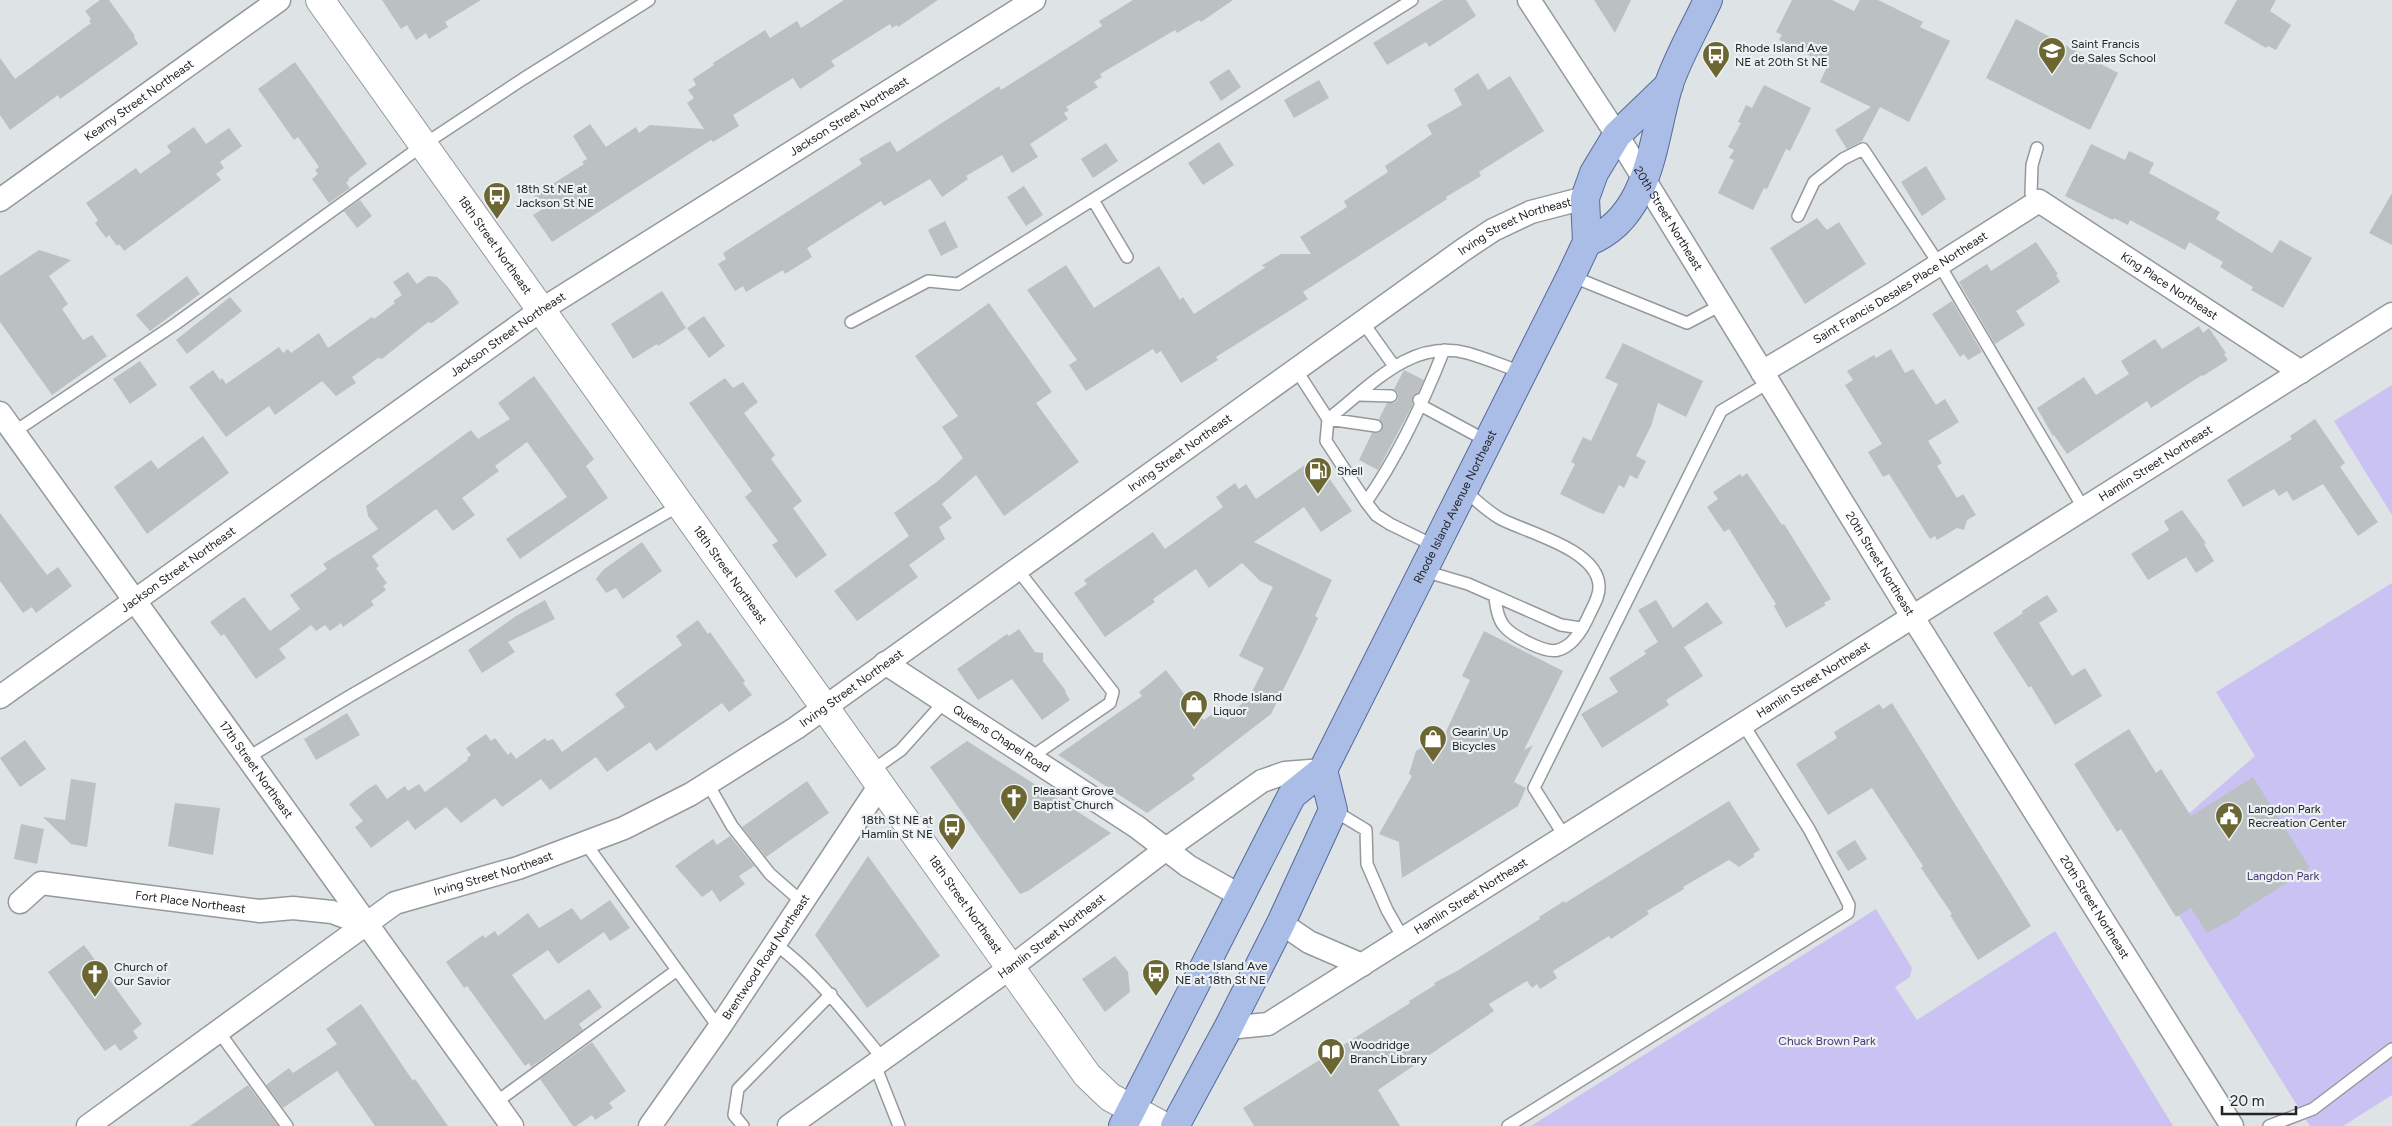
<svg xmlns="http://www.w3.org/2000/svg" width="2392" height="1126" viewBox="0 0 2392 1126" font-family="Figtree,sans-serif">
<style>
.park{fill:#cac2f2}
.building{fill:#bbc1c2}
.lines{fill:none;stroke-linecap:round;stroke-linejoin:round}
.lane-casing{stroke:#95999c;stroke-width:14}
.street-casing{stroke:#95999c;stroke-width:25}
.secondary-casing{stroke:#95999c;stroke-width:30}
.primary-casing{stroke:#566b99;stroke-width:30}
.lane{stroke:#fff;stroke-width:11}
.street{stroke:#fff;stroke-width:22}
.secondary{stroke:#fff;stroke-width:28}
.primary{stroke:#aabde7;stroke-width:28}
.labels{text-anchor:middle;stroke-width:4.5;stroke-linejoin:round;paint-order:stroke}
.poi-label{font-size:12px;fill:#222425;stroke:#ebf0f3;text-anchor:start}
.street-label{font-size:12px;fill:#222425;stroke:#ebf0f3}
.park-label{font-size:12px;fill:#483876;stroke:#ebf0f3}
</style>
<rect width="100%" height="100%" fill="#dee3e6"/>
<!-- park -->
<path class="park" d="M2392,385V515L2334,421Z
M2392,583V1095L2343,1126H2310L2141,855L2255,756L2216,692Z
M1876,909L1912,968L1910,977L1895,987L1917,1020L2055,931L2173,1126H1531Z"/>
<!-- building -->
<path class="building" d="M100,0H109L135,36L134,37L138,44L60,99L58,95L10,130L0,115V58L15,79L91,23L89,21L91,19L85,11Z
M382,0H481L445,22L448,27L429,39L426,33L416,40L407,25L401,29Z
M844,0H938L898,27L897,25L892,28L890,24L831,61L835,66L800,89L793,78L733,115L739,126L713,142L711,140L552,242L533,215L541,210L534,196L584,164L582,162L587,159L573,136L590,124L606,147L636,127L639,133L650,125L704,129L687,103L694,98L688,90L696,85L693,79L714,65L713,63L765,30L770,38L797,21L801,28Z
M1133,0H1233L1201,22L1199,20L1177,33L1175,30L1100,74L1102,77L1094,82L1098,87L1066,107L1069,110L1064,113L1068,119L1030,144L1038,157L1012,173L1002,155L966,176L968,179L942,197L930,179L884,206L881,201L807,248L812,257L785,274L783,270L746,292L743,286L735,291L718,264L726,259L723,253L862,164L859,159L890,141L897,152L999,86L1001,90L1102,26L1099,21Z
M1443,0H1466L1476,16L1429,47L1426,42L1387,65L1373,43Z
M1594,0H1631L1615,33Z
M1792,0H1832L1854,11L1860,0H1878L1923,22L1920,27L1950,41L1909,122L1880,107L1862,141L1847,149L1835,130L1871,107L1820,82L1828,65L1779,40L1782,35L1776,32Z
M2237,0H2276L2270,11L2291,25L2276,50L2268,46L2266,48L2224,23Z
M2016,19L2118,73L2090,130L1986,78Z
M295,62L367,164L348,179L349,180L346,183L350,188L329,203L312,179L318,174L315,170L319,167L298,137L294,140L258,89Z
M1229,69L1241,87L1221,101L1209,82Z
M1478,73L1488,90L1510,76L1544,131L1479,172L1481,176L1446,197L1447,199L1303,292L1308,299L1216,357L1218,360L1181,383L1161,351L1156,354L1153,349L1086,391L1069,365L1077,360L1027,290L1066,265L1094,308L1159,266L1180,300L1183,297L1194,314L1266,267L1261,266L1281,254H1311L1300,237L1347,207L1344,201L1388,172L1385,166L1432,134L1427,125L1462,105L1454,89Z
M1319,80L1329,98L1294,118L1284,100Z
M1764,85L1811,108L1790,151L1786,149L1767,189L1764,188L1753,210L1718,193L1734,160L1729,158L1734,150L1728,147L1741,123L1738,122L1746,105L1752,108Z
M194,127L206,144L229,128L242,146L220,162L224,168L216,174L221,180L124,251L119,244L117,246L109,235L106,238L95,223L98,220L86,203L136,168L140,174L171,152L167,146Z
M1219,142L1234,165L1203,185L1188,163Z
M1106,143L1118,161L1093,178L1081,159Z
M2091,144L2125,160L2129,151L2154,163L2149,173L2220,212L2216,219L2272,253L2280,240L2312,258L2283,308L2251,290L2253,287L2220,267L2223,262L2189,242L2185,250L2130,220L2128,225L2114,218L2113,220L2065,196Z
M1926,166L1946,199L1922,216L1901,182Z
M1024,186L1043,215L1026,226L1007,197Z
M2392,193V245L2369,233Z
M360,200L372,216L357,228L344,211Z
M1817,218L1827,230L1839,222L1866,264L1805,304L1770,248Z
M945,221L958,247L941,256L928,230Z
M2036,242L2058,274L2056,275L2060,282L2016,311L2025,325L1995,344L1959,282L1987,264L1991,271Z
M39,250L71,260L49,276L68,304L62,309L83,340L92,335L107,356L52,395L0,322V276Z
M408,272L417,284L428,276L437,277L448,287L459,303L432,323L428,322L382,359L378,358L352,377L356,383L336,396L322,381L275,415L269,406L226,437L189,387L213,370L220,380L222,378L226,384L279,347L283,353L288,349L291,353L319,333L328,348L372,317L374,319L395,303L393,301L402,295L393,282Z
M187,276L200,294L150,331L136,315Z
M662,291L686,328L658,346L657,344L633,359L611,324Z
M230,297L242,311L187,354L176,340Z
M1952,301L1982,352L1968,360L1964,354L1960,357L1932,314Z
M989,303L1052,392L1036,403L1079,462L1004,516L976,475L942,504L952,518L939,527L945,539L909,565L918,577L857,621L834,591L909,536L894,513L938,481L963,458L942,427L958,416L915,356Z
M704,316L725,346L709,358L687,328Z
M2199,326L2203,333L2209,328L2226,353L2224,354L2228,360L2203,376L2202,375L2151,408L2147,401L2067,454L2054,435L2053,436L2037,408L2084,377L2096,395L2129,374L2121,361L2155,339L2162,349Z
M1623,343L1703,381L1686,417L1658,403L1651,426L1636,456L1646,461L1637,479L1630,475L1624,488L1619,485L1604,514L1597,512L1560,494L1575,464L1571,462L1583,437L1591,441L1618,384L1605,378Z
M1891,349L1905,373L1913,369L1936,405L1945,399L1959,422L1928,441L1942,463L1937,466L1957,498L1963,494L1976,515L1967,520L1964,530L1957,528L1937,540L1935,536L1930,539L1889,474L1883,477L1868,452L1882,444L1845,385L1853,380L1847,371L1874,355L1876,358Z
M140,361L157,385L130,404L113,379Z
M1404,370L1424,380L1418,393L1413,396L1412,406L1378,470L1359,460L1372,433H1378L1382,430L1383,424L1379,419L1387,403H1394L1398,400V393L1394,389Z
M534,376L594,459L586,466L608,498L520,559L506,539L567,497L527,442L495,466L499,471L462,498L475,515L453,531L436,509L372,556L379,566L376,568L387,583L383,586L386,590L371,601L374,605L343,627L341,623L330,631L325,625L316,631L311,625L279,649L286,658L256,679L224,634L221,636L210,622L244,597L270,631L300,609L290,595L327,569L323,564L378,529L368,516L366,506L471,430L478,439L510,419L498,403Z
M725,378L733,388L743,382L758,402L744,413L775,455L771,459L802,501L793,508L827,555L796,578L772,545L778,541L745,497L752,491L689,403Z
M2315,419L2345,463L2340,467L2378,522L2358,536L2323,484L2293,501L2287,491L2279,496L2274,489L2243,507L2227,480L2292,439L2290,436Z
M203,436L229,473L147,534L114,487L151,460L158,469Z
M1315,458L1352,511L1321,532L1304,507L1254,542L1332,580L1315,616L1318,618L1301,654L1271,714L1192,775L1195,779L1147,813L1058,755L1142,696L1139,692L1166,670L1204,720L1218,710L1223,719L1249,698L1264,668L1239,656L1273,587L1260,581L1242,563L1209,588L1196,569L1153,599L1155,602L1105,637L1074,593L1087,584L1084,580L1153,532L1165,549L1223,507L1216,497L1235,483L1239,489L1246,484L1256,499Z
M1747,473L1782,525L1784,524L1831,599L1824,603L1826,605L1786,628L1774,606L1776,604L1729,529L1724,532L1707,507L1718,499L1713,492L1740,474L1742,477Z
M2182,510L2206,543L2204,544L2214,561L2196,573L2186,557L2148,580L2131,554L2169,530L2164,521Z
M0,513L47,575L58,567L72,586L36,613L32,607L23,613L0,581Z
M642,542L662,571L623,599L616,588L606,593L596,579L603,570Z
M2047,595L2058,611L2039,623L2072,676L2085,668L2102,696L2055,725L2031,686L2029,688L1993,633L2023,613L2022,611Z
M545,600L555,619L508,642L515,652L482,673L468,650L516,616Z
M1656,600L1673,628L1707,602L1723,623L1684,647L1703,676L1666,700L1669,705L1602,748L1581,714L1618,692L1609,678L1646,654L1644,651L1658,642L1638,610Z
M698,620L708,634L710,632L745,681L743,683L752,695L729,712L722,703L656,751L650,742L607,772L596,757L550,790L541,779L502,807L495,798L461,823L446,807L415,830L408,820L371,848L355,827L363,821L349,804L368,789L376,784L387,799L405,786L408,791L419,784L425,792L468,760L467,758L471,755L466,748L486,734L491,741L495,738L508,755L511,752L516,759L545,738L547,741L553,739L562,752L625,707L615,694L682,645L676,636Z
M1019,629L1035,652L1043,653V661L1066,691L1065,692L1070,700L1042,720L1012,679L978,700L957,669L1007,634L1009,636Z
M1484,631L1563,671L1524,750L1533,745L1514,782L1526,788L1518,806L1402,878L1399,842L1379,834L1412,776L1409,774L1416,751L1421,748L1430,733L1442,740L1470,680L1462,676Z
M1892,703L2031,926L1978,960L1950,915L1952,914L1921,868L1923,866L1872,788L1828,815L1796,764L1837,738L1834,732L1879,704L1883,709Z
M347,713L360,735L316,760L304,739Z
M2129,729L2156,773L2161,769L2191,816L2253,777L2310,868L2242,911L2238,916L2207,933L2191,908L2176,917L2121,829L2117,832L2074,764Z
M25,740L46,769L20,787L0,758Z
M967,741L1111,833L1028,891L1020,894L930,767Z
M71,779L96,783L87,847L71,844L43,817L65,820Z
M807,781L829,813L766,857L742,827Z
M1729,801L1760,850L1753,854L1755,856L1739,867L1729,860L1683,887L1684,889L1647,911L1649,914L1611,939L1609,936L1553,971L1557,978L1540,989L1537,984L1532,988L1527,981L1489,1004L1494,1011L1378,1090L1400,1126H1254L1243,1108L1410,1003L1409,1001L1435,985L1434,983L1457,971L1540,919L1539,917L1564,901L1565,903Z
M175,803L220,808L213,855L168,846Z
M21,824L44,829L37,864L14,859Z
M730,836L754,866L739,876L745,884L720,902L712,890L702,897L675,866L713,839L717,845Z
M1855,840L1867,859L1848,871L1836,852Z
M868,856L940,956L867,1008L815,935Z
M610,900L630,928L610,941L604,932L558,964L548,950L512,975L545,1020L589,989L602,1007L579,1024L583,1030L531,1067L529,1063L525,1066L467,986L464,988L446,962L483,935L485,938L495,931L498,936L528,913L539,928L572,908L581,920Z
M84,945L142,1024L133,1031L138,1038L120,1051L115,1044L105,1051L48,972Z
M1115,956L1128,972L1130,992L1105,1012L1082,979Z
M361,1004L413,1081L415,1079L448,1126H375L337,1071L283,1108L266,1085L289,1068L293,1073L337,1044L326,1029Z
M592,1042L626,1091L609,1103L613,1108L595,1120L592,1115L576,1126H573L540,1079Z
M248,1085L278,1126H190Z"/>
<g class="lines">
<defs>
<path id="lane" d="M2037,148L2032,165L2031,193L2039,201
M1093,200L1127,257
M1798,216L1814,182L1843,159L1863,149L1939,264L2084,509
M1571,276L1687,323L1721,305
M1362,321L1394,366
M851,322L928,281L958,284L1412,0
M1295,368L1328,419L1326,441L1366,502L1376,515L1390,524L1435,546
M1360,395L1391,396
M1419,400L1422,406L1487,441
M1328,419C1369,388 1410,338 1467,353C1485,358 1504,366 1521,372
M1328,419L1376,426
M14,432L174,325L423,145L523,79L649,0
M1465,491C1476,500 1488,512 1501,519C1528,533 1596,549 1599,585C1600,595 1594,605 1590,613C1584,627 1573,646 1558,650C1546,654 1512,636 1504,626C1498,619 1496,607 1495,597
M1366,502C1399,455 1423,403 1444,350
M1017,569L1113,692L1110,703L1030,758
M1424,571L1468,584L1561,625L1581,628
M247,758L350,696L680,505
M870,772L901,750L944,702
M708,784L732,826L770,874L802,902
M1333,810L1366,830L1367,864L1387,910L1403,938
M1565,837L1534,788L1721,411L1768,383
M586,844L719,1028
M775,944C818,975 849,1018 883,1059
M219,1032L287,1126
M875,1065L899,1126
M495,1103L677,970
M743,1126L734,1115L738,1089L831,994
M1508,1126L1848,913L1849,905L1845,897L1809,829L1743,724
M2269,1126L2313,1109L2392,1049"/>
<g id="street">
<path id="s1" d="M1529,0L1617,135L1912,616L2232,1126"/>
<path id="s2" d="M0,200L279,0"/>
<path id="s3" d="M1762,372L1891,295L2039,201L2301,372"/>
<path id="s4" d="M0,413L512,1126"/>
<path id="s5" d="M885,663L1137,827L1188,866L1239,895"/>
<path id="s6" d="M0,697L541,310L1034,0"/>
<path id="s7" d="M20,902L41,883L260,911L293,908L332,912L367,925"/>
<path d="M1281,923L1309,942L1362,965"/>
<path id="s8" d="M1228,1028L1268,1024L2392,314"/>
<path id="s9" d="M88,1126L395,903L518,868L624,828L691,794L796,728L1463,250L1493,230L1531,212L1585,198"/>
<path id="s10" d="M650,1126L719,1028L880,785"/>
<path id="s11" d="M789,1126L1010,968L1166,849L1262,781L1285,773L1323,770"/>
</g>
<g id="secondary">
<path id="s12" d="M320,0L1087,1075L1110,1097L1163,1126"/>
</g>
<g id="primary">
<path d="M1587,242C1650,218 1652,142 1668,87C1676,61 1696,26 1708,0"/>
<path id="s13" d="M1123,1126L1292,795L1323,770L1571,276L1587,242L1585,198L1594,173L1617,135L1669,85"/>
<path d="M1175,1126L1228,1028L1281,923L1333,810L1323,770"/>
</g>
</defs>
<!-- lane casing -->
<use href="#lane" class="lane-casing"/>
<!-- street casing -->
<use href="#street" class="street-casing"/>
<!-- secondary casing -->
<use href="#secondary" class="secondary-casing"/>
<!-- primary casing -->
<use href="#primary" class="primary-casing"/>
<!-- lane -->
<use href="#lane" class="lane"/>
<!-- street -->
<use href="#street" class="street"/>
<!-- secondary -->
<use href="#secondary" class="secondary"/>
<!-- primary -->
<use href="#primary" class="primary"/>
</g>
<!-- icons -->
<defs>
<symbol id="school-pin" viewBox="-11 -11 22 30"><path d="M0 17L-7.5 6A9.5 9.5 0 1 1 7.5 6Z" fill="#6b6632" stroke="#ebf0f3"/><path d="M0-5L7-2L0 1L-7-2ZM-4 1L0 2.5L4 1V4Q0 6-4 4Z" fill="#fff"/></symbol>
<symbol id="bus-pin" viewBox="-11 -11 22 30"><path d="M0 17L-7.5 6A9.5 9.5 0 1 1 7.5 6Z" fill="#6b6632" stroke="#ebf0f3"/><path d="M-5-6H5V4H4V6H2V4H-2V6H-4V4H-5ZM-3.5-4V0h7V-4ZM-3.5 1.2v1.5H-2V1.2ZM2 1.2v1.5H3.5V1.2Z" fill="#fff"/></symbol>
<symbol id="fuel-pin" viewBox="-11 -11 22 30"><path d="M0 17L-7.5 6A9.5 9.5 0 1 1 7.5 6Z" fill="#6b6632" stroke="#ebf0f3"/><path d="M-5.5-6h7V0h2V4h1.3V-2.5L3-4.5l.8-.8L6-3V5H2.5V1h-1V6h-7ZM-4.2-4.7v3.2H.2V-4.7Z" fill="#fff"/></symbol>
<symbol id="shop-pin" viewBox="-11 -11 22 30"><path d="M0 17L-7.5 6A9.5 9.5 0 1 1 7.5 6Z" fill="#6b6632" stroke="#ebf0f3"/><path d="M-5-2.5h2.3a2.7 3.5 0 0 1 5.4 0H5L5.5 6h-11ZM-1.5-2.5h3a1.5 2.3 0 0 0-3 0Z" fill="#fff"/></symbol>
<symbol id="church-pin" viewBox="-11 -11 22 30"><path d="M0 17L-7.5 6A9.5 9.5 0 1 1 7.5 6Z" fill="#6b6632" stroke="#ebf0f3"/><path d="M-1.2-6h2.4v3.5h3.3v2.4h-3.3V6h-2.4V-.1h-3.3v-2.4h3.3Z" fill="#fff"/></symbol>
<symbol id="civic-pin" viewBox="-11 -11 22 30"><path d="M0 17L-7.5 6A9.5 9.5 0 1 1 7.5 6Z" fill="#6b6632" stroke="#ebf0f3"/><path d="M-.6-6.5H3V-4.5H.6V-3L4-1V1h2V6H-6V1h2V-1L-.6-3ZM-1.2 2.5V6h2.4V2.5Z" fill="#fff"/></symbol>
<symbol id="library-pin" viewBox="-11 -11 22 30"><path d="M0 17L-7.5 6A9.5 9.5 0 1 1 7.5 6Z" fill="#6b6632" stroke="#ebf0f3"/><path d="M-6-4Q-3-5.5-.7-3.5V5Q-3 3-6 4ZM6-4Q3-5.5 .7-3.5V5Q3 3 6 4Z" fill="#fff"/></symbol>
</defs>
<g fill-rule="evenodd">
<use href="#school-pin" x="2036" y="35" width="32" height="43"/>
<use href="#bus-pin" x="1700" y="39" width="32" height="43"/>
<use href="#bus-pin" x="481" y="180" width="32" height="43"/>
<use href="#fuel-pin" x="1302" y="455" width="32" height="43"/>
<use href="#shop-pin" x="1178" y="688" width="32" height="43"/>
<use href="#shop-pin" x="1417" y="723" width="32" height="43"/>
<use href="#church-pin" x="998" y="782" width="32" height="43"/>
<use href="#civic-pin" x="2213" y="800" width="32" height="43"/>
<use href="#bus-pin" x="936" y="811" width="32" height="43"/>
<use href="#bus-pin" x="1140" y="957" width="32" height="43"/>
<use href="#church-pin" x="79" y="958" width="32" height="43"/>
<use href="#library-pin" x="1315" y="1036" width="32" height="43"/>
</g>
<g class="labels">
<!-- poi labels -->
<g class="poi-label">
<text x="2071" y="48">Saint Francis<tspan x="2071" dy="14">de Sales School</tspan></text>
<text x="1735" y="52">Rhode Island Ave<tspan x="1735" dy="14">NE at 20th St NE</tspan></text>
<text x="516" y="193">18th St NE at<tspan x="516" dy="14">Jackson St NE</tspan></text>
<text x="1337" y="475">Shell</text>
<text x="1213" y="701">Rhode Island<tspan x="1213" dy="14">Liquor</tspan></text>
<text x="1452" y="736">Gearin' Up<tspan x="1452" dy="14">Bicycles</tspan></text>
<text x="1033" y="795">Pleasant Grove<tspan x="1033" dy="14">Baptist Church</tspan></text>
<text x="2248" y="813">Langdon Park<tspan x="2248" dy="14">Recreation Center</tspan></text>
<text x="933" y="824" text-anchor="end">18th St NE at<tspan x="933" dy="14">Hamlin St NE</tspan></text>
<text x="1175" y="970">Rhode Island Ave<tspan x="1175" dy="14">NE at 18th St NE</tspan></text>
<text x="114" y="971">Church of<tspan x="114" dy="14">Our Savior</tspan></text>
<text x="1350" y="1049">Woodridge<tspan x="1350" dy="14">Branch Library</tspan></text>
</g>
<!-- street labels -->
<g class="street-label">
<text dy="4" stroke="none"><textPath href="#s2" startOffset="171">Kearny Street Northeast</textPath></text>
<text dy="4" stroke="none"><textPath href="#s6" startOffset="1029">Jackson Street Northeast</textPath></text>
<text dy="4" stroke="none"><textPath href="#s1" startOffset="259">20th Street Northeast</textPath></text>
<text dy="4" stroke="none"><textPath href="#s9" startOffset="1698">Irving Street Northeast</textPath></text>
<text dy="4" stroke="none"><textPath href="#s12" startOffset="301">18th Street Northeast</textPath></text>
<text dy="4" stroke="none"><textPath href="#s3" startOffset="481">King Place Northeast</textPath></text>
<text dy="4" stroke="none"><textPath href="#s3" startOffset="162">Saint Francis Desales Place Northeast</textPath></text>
<text dy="4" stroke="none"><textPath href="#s6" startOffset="624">Jackson Street Northeast</textPath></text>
<text dy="4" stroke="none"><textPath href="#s9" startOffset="1292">Irving Street Northeast</textPath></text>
<text dy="4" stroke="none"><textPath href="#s8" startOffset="1090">Hamlin Street Northeast</textPath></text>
<text dy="4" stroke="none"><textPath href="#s13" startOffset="706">Rhode Island Avenue Northeast</textPath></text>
<text dy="4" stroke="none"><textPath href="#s1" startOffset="664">20th Street Northeast</textPath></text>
<text dy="4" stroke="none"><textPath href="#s6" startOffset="219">Jackson Street Northeast</textPath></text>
<text dy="4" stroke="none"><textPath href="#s12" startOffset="706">18th Street Northeast</textPath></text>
<text dy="4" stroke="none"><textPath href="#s8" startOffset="685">Hamlin Street Northeast</textPath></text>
<text dy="4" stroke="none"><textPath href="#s9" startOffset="888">Irving Street Northeast</textPath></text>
<text dy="4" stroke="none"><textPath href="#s5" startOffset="139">Queens Chapel Road</textPath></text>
<text dy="4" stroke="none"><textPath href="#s4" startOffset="439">17th Street Northeast</textPath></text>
<text dy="4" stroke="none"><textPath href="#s9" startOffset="482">Irving Street Northeast</textPath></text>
<text dy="4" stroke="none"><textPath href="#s8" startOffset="280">Hamlin Street Northeast</textPath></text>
<text dy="4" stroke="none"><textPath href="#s7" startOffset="179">Fort Place Northeast</textPath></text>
<text dy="4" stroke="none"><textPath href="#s12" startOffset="1111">18th Street Northeast</textPath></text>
<text dy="4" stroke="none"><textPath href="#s1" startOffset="1069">20th Street Northeast</textPath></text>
<text dy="4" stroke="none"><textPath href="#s11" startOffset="324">Hamlin Street Northeast</textPath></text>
<text dy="4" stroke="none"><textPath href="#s10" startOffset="205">Brentwood Road Northeast</textPath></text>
</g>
<!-- park labels -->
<g class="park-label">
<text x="2283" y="880">Langdon Park</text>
<text x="1827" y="1045">Chuck Brown Park</text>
</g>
</g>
<!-- scale -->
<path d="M2222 1106v8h74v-8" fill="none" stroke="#222425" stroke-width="2.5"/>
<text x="2230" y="1106" font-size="15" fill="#222425" stroke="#ebf0f3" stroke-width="4" paint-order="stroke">20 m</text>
</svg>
